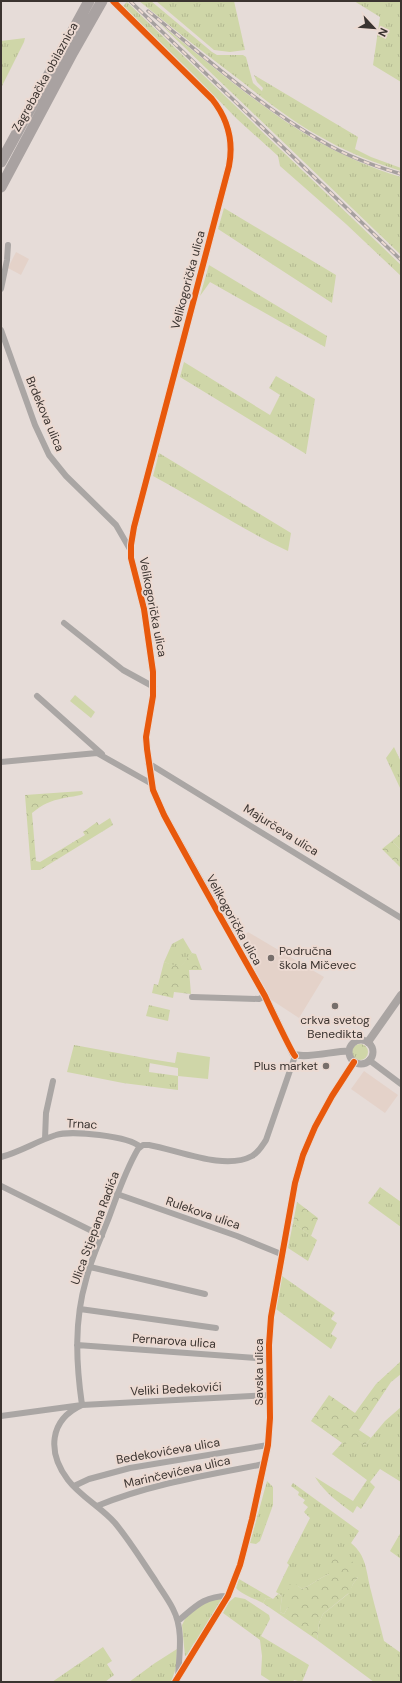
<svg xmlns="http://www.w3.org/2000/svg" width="402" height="1683" viewBox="0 0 402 1683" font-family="'DM Sans',sans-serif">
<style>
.built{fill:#e4d2c9}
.grass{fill:url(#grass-tufts)}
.forest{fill:url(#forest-crowns)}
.garden{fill:#cfd6a8}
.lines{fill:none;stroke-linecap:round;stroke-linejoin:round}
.minor{stroke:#aaa6a4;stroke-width:6}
.tertiary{stroke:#aaa6a4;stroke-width:7}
.secondary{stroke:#aaa5a3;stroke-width:8}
.motorway{stroke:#a9a2a1;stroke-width:11}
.rail-casing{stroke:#a6a09f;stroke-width:3.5}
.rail{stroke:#ecdad2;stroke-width:2;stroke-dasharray:6;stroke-linecap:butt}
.cycleway-casing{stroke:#ecdad2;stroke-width:8}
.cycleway{stroke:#e8590c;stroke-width:6}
.poi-dot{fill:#776f6b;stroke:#ecdad2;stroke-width:1.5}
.labels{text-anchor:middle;stroke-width:4;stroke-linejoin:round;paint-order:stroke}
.street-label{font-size:12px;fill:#3b3430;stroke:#ecdad2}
.poi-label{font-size:12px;fill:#3b3430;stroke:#ecdad2;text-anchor:start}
</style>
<defs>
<pattern id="grass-tufts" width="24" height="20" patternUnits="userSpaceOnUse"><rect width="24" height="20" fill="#cfd6a8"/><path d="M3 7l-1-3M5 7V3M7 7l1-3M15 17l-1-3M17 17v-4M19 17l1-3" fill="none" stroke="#b3b891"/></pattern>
<pattern id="forest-crowns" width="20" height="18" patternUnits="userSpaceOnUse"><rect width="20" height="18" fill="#cfd6a8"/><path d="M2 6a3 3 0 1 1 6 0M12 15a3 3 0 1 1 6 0" fill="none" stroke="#b3b891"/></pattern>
</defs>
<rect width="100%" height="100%" fill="#e6dcd8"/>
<!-- built -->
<path class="built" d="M16,252L29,259L21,275L8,268Z
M248,932L324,977L299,1018L270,999L240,939Z
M364,1071L398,1095L385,1113L351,1089Z"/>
<!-- grass -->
<path class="grass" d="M139,1H151L212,52L217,55H243L246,57L253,83L262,91L263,88L257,82L254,75L358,137L355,149L371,157L401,168V171C376,163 351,154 328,141C298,125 271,105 245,84C209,57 174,29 139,1Z
M156,1H234L245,50L230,52L214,50Z
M354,1H401V82L373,65L380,17Z
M127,2L401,265V276L346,224L280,166L278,156L237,119L193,74L123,6Z
M158,22C235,84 303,148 401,177V255Z
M25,38L24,42L1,88V41Z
M224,208L336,275L332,303L218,229Z
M209,265L327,336L325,347L210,282L200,296Z
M184,362L270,415L280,395L269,388L276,376L315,399L306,454L180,377Z
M159,453L291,533L288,551C241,529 198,500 153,476Z
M394,747L401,762V790L386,758Z
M401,833V848L400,849L392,841Z
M183,938L192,953L180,968L164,962L172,944Z
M149,1005L170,1010L168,1021L146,1016Z
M352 1052a8 8 0 1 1 16 0a8 8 0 1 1-16 0Z
M74,1045L150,1059L149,1072L178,1076V1090L123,1083L67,1072Z
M380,1187L401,1202V1227L368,1203Z
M293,1223L317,1240L308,1261L288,1248Z
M282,1276L335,1313L331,1319L337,1323L331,1334L337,1338L331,1349L276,1309Z
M401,1407V1482L380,1469L370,1482L375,1487L361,1509L357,1506L353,1513C338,1502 325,1493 315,1477L353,1501L367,1480L332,1454L342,1443L345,1444L351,1436L365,1445L385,1421Z
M267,1481L273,1487V1505L260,1541L256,1544L250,1543Z
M293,1483L359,1531L351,1543C367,1556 366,1572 371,1591C375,1608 380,1624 384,1641L401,1653V1682H374L317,1640L319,1623L323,1614L348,1594L353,1584L358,1577L329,1568V1574C319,1578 312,1585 302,1589L298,1586L289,1598L288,1607L284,1614L280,1612L282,1596L276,1592L289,1565L287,1563L310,1518L304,1512L308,1507L303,1503L305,1500L298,1495L299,1492L291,1486Z
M401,1532V1559L390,1551Z
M239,1579L273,1599L266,1598L263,1603C255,1599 241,1594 236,1588Z
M235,1597L245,1599L269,1615L270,1619L261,1636L309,1665L302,1682L294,1680L293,1682H272L261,1675L262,1656L260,1640L223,1613L229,1602Z
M221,1599V1601L195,1644L194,1643L187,1655L185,1656L182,1625L186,1617L208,1600Z
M103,1647L112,1661L107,1664L114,1675L105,1682H52Z
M177,1649L176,1668L171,1682H129L155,1663Z"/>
<!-- forest -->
<path class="forest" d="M82,791L83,794C76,797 71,796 64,798C50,801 43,804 32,813L36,861L40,862L85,835L83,832L97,822L99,825L110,818L113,825L40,870H31L25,795Z
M392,841L400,849L401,848V868L382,849Z
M192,953L196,954L202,970H189L191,994L174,992L173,998L152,993L154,984L158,985L164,962L180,967Z
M297,1202L318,1218L311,1236L293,1223Z
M401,1361V1374L391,1382L359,1430L371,1438L365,1445L351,1437L345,1445L311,1421L329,1395L355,1413L376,1384Z
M338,1555L355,1563L360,1572L358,1577L353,1584L350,1592L323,1614L319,1623L317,1640L263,1603L266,1598L273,1599L278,1594L282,1596L280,1612L284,1614L288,1607V1587L293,1582L302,1589C312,1585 319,1578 329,1574L328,1562Z"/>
<!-- garden -->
<path class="garden" d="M75,695L95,712L91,718L70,701Z
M177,1052L210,1057L208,1079L178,1076V1068L149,1063L150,1059L175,1063Z"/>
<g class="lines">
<!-- minor -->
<path class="minor" d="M1,289L7,260L8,245
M1,330L35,425L49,455L66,476L116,525L131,551
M64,623L123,670L154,687
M37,696L102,754
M1,762L97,753L152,784
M148,763L401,918
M192,997L259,999L265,996
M369,1060L401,1084
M45,1139L46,1113L53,1081
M1,1157C20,1152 37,1141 56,1135C70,1130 130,1136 140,1147
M1,1186L102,1236
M117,1194L237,1236L281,1254
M90,1267L205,1294
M80,1309L216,1328
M77,1345L269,1359
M82,1405C76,1363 74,1321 86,1280C91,1259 100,1240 108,1220C117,1196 125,1171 138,1149L143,1145H149C178,1150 225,1171 252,1156C259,1152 262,1146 266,1140L295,1056
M82,1405C49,1420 47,1452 68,1480C81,1497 101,1507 115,1523C130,1541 142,1561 155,1580C161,1590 168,1599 173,1609C184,1630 179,1655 178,1678
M1,1416L82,1405L270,1395
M74,1486L89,1479L130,1468L268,1445
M97,1506C150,1484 208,1475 264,1464
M178,1621C196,1606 204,1596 228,1596"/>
<!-- tertiary -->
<path class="tertiary" d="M113,1L212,99C228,119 234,140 229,166L134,527L131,545V558L144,609L153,672V696L146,737L147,749L153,790L164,815L265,996L293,1054C304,1059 334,1051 348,1051
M349 1052a12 12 0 1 1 24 0a12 12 0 1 1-24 0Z
M175,1682L228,1596L240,1565L252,1519L268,1445L270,1418L269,1345L271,1317L295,1183L303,1155L315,1127L332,1096L354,1062"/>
<!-- secondary -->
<path class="secondary" d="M368,1042L401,995"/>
<!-- motorway -->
<path class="motorway" d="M1,162L89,1
M1,187L73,52L102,1"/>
<defs>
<path id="rail" d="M130,1L401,260
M148,11C204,56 259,106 323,142C347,156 374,166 401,174"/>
</defs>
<!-- rail casing -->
<use href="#rail" class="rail-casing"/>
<!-- rail -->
<use href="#rail" class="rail"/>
<defs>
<path id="cycleway" d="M113,1L212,99C228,119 234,140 229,166L134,527L131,545V558L144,609L153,672V696L146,737L147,749L153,790L164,815C197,876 231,936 265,996C269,1005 292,1053 295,1056
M175,1682L228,1596L240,1565L252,1519L268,1445L270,1418L269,1345L271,1317L295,1183L303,1155L315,1127L332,1096L354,1062"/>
</defs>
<!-- cycleway casing -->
<use href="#cycleway" class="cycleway-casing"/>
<!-- cycleway -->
<use href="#cycleway" class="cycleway"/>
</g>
<!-- markers -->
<g class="poi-dot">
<circle cx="271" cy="958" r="4"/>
<circle cx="335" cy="1006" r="4"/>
<circle cx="326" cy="1066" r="4"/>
</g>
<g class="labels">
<!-- street labels -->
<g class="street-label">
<text transform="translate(45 77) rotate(-61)" y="4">Zagrebačka obilaznica</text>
<text transform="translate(188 280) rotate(-75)" y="4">Velikogorička ulica</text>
<text transform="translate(45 414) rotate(67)" y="4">Brdekova ulica</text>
<text transform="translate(153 607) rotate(79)" y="4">Velikogorička ulica</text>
<text transform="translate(281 830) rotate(32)" y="4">Majurčeva ulica</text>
<text transform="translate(234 920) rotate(61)" y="4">Velikogorička ulica</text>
<text transform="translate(82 1124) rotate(3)" y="4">Trnac</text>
<text transform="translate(203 1213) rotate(19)" y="4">Rulekova ulica</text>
<text transform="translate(95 1228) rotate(-70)" y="4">Ulica Stjepana Radića</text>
<text transform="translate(174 1341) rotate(4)" y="4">Pernarova ulica</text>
<text transform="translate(259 1372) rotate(-90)" y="4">Savska ulica</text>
<text transform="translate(176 1389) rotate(-3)" y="4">Veliki Bedekovići</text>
<text transform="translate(168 1451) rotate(-10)" y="4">Bedekovićeva ulica</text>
<text transform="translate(177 1472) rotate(-13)" y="4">Marinčevićeva ulica</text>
</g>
<!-- poi labels -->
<g class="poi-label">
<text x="279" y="955">Područna<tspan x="279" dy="14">škola Mičevec</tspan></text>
<text x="335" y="1024" text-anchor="middle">crkva svetog<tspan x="335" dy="14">Benedikta</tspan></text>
<text x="318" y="1070" text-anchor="end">Plus market</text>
</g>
</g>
<!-- border -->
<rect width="402" height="1683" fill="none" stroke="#3b3430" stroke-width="4"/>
<!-- north arrow -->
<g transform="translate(374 28) rotate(116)" stroke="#ecdad2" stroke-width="3" paint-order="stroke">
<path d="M0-3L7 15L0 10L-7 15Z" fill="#3b3430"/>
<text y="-6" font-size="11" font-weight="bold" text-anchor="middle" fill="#3b3430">N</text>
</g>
</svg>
